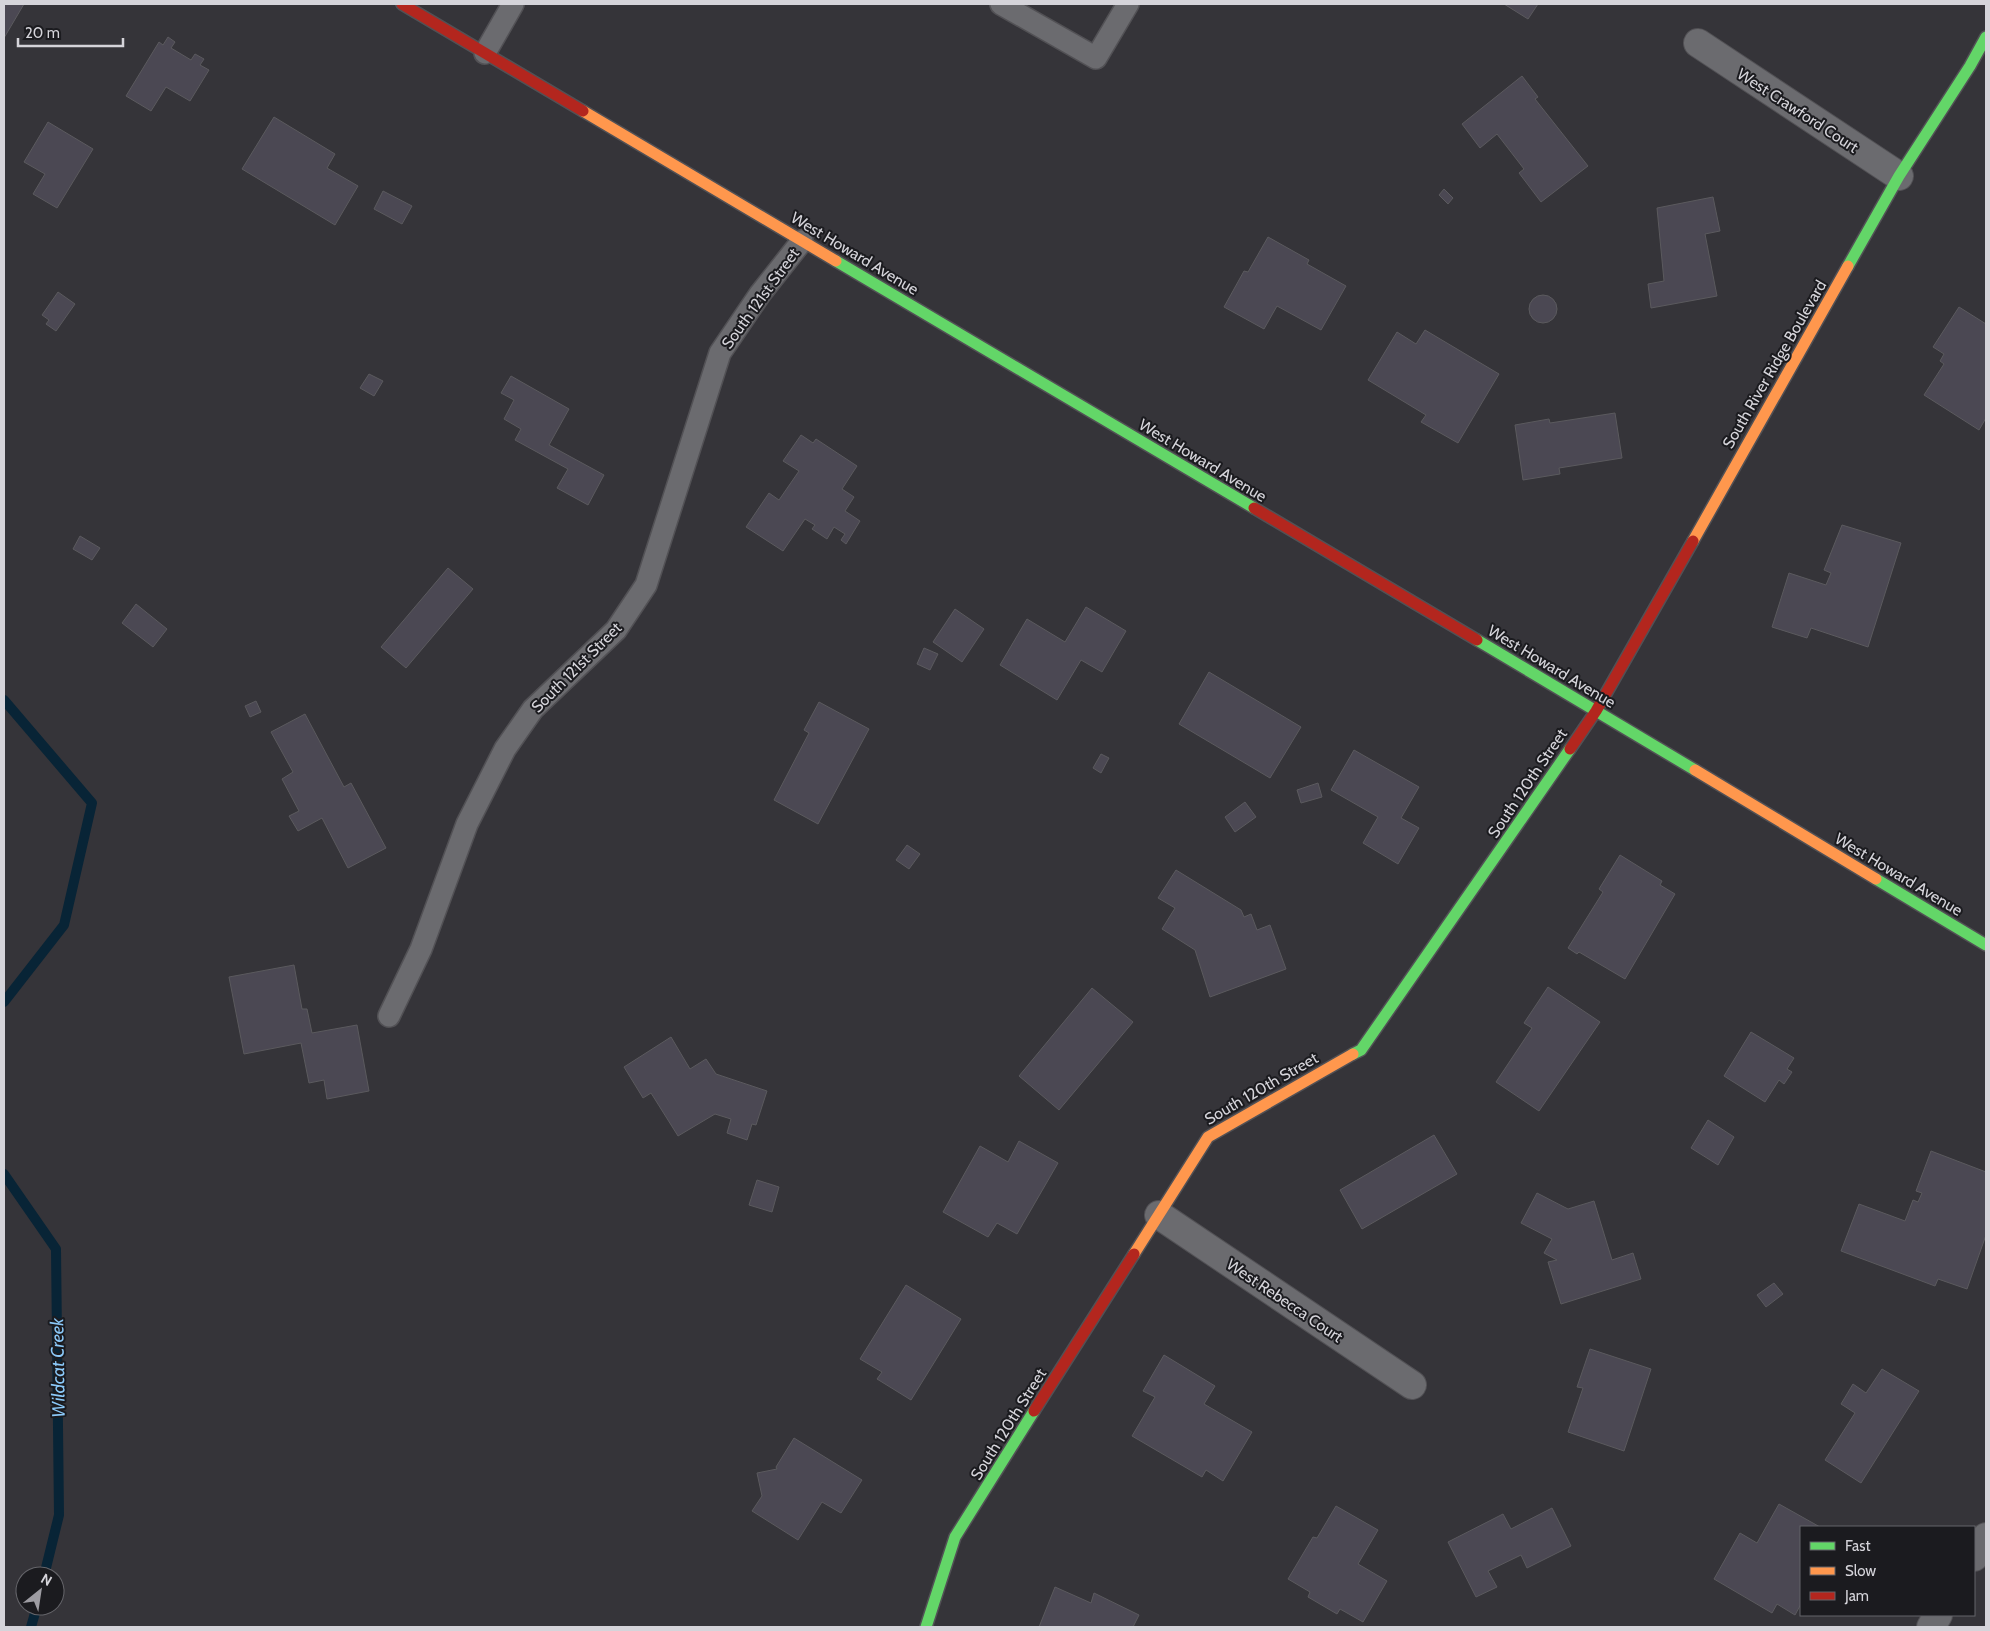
<svg xmlns="http://www.w3.org/2000/svg" width="1990" height="1631" viewBox="0 0 1990 1631" font-family="Cabin,sans-serif">
<style>
.lines{fill:none;stroke-linecap:round;stroke-linejoin:round}
.stream{stroke:#082436;stroke-width:10}
.building{fill:#4b4853;stroke:#5b5a5e}
.lane-casing{stroke:#525155;stroke-width:24}
.street-casing{stroke:#525155;stroke-width:30}
.fast-casing{stroke:#525155;stroke-width:14}
.slow-casing{stroke:#525155;stroke-width:14}
.jam-casing{stroke:#525155;stroke-width:14}
.lane{stroke:#6b6b6f;stroke-width:21}
.street{stroke:#6b6b6f;stroke-width:28}
.fast{stroke:#63d668;stroke-width:11}
.slow{stroke:#ff974d;stroke-width:11}
.jam{stroke:#b3261e;stroke-width:11}
.labels{text-anchor:middle;stroke-width:4;stroke-linejoin:round;paint-order:stroke}
.street-label{font-size:16px;fill:#d5d4da;stroke:#1b1b1f}
.water-label{font-size:18px;font-style:italic;fill:#8bc9f9;stroke:#1b1b1f}
</style>
<rect width="100%" height="100%" fill="#353439"/>
<g class="lines">
<!-- stream -->
<path class="stream" d="M4,700L92,803L64,925L4,1002
M4,1174L56,1249L59,1515L44,1576
M31,1627L37,1606"/>
</g>
<!-- building -->
<path class="building" d="M4,4H24L4,38Z
M1504,4H1538L1528,19Z
M168,37L175,42L171,48L191,60L195,54L204,59L200,65L209,70L190,101L166,87L151,111L126,96L159,42L163,45Z
M1522,76L1538,97L1535,99L1588,166L1541,202L1519,173L1524,169L1497,134L1480,148L1462,124Z
M274,117L335,154L327,168L358,186L335,225L242,169Z
M48,122L93,149L57,208L33,194L45,174L24,162Z
M1444,189L1453,198L1448,204L1439,195Z
M383,191L412,206L402,224L374,209Z
M1713,197L1720,231L1705,234L1717,296L1651,308L1648,284L1664,281L1657,208Z
M1268,237L1309,260L1307,264L1346,286L1321,330L1277,306L1264,329L1224,307L1244,271L1248,272Z
M58,292L75,304L56,331L46,324L49,320L42,315Z
M1529 309a14 14 0 1 1 28 0a14 14 0 1 1-28 0Z
M1959,307L1986,324V418L1979,430L1924,395L1944,364L1940,361L1944,354L1933,347Z
M1425,330L1499,374L1458,443L1421,422L1426,415L1368,380L1397,332L1416,344Z
M369,374L383,381L374,396L360,388Z
M511,376L569,409L549,445L604,475L588,505L557,488L568,469L515,440L521,429L504,419L514,400L501,393Z
M1615,413L1622,458L1559,468L1560,474L1523,480L1515,425L1549,419L1550,423Z
M801,435L813,443L816,439L857,466L842,489L854,497L845,511L860,521L846,544L841,540L845,534L834,527L827,539L812,529L815,525L805,519L783,551L746,527L769,493L779,500L799,471L783,461Z
M1842,525L1901,543L1868,647L1811,628L1807,638L1772,627L1789,573L1826,585L1831,573L1824,570Z
M80,536L100,548L92,560L73,549Z
M448,568L473,589L406,668L381,647Z
M136,604L167,629L153,647L122,623Z
M1086,607L1126,631L1102,672L1081,660L1057,700L1000,665L1027,619L1065,642Z
M955,609L984,629L962,662L933,642Z
M924,648L938,654L930,670L917,664Z
M1209,672L1301,727L1270,778L1179,724Z
M256,701L261,712L250,717L245,706Z
M819,702L869,729L818,824L774,800L809,733L804,730Z
M305,714L344,787L351,783L386,848L348,868L322,818L298,831L289,816L299,811L282,779L293,772L271,732Z
M1354,750L1419,787L1401,818L1419,828L1398,864L1363,843L1378,817L1331,790Z
M1101,754L1109,758L1101,773L1093,768Z
M1318,783L1322,797L1301,803L1297,790Z
M1245,802L1256,817L1235,832L1225,817Z
M907,845L920,854L909,869L896,860Z
M1620,855L1662,881L1660,885L1675,894L1625,979L1579,952L1577,954L1568,948L1603,892L1599,889Z
M1176,870L1241,910L1244,917L1251,914L1257,930L1270,925L1286,969L1210,997L1195,950L1162,929L1175,908L1158,898Z
M294,965L302,1009H307L312,1033L357,1025L369,1091L327,1099L324,1080L309,1083L301,1043L244,1054L229,977Z
M1548,987L1600,1022L1539,1111L1496,1082L1532,1028L1524,1023Z
M1092,988L1133,1022L1059,1110L1019,1076Z
M1751,1032L1794,1058L1787,1069L1792,1072L1784,1084L1779,1080L1765,1102L1724,1076Z
M671,1037L690,1069L706,1059L716,1074L767,1091L756,1125L752,1124L747,1140L727,1133L731,1119L715,1114L678,1136L651,1093L643,1098L624,1067Z
M1708,1120L1734,1137L1718,1165L1691,1148Z
M1434,1135L1457,1174L1362,1229L1340,1190Z
M1019,1141L1058,1163L1017,1234L997,1223L988,1237L943,1212L980,1146L1008,1162Z
M1931,1151L1986,1172V1235L1967,1289L1938,1279L1935,1286L1841,1251L1859,1204L1905,1221L1913,1200L1918,1202L1922,1193L1916,1191Z
M757,1180L779,1187L772,1212L749,1205Z
M1537,1193L1568,1209L1594,1201L1612,1260L1633,1253L1641,1279L1561,1304L1548,1262L1557,1260L1544,1253L1552,1239L1521,1223Z
M1774,1283L1783,1294L1766,1307L1757,1295Z
M906,1285L961,1319L911,1400L877,1379L882,1372L860,1359Z
M1590,1349L1651,1369L1624,1451L1568,1432L1583,1388L1577,1387Z
M1164,1355L1215,1386L1204,1404L1252,1432L1223,1481L1206,1470L1202,1477L1132,1436L1155,1397L1143,1391Z
M1882,1369L1919,1391L1861,1483L1825,1460L1855,1413L1841,1404L1853,1384L1866,1393Z
M794,1438L862,1480L841,1513L822,1502L798,1540L752,1511L762,1496L757,1473L777,1469L776,1467Z
M1779,1504L1820,1527H1801V1604L1795,1615L1777,1604L1772,1613L1714,1579L1740,1533L1757,1543Z
M1336,1506L1378,1530L1358,1564L1387,1581L1363,1622L1340,1609L1337,1614L1308,1597L1310,1592L1288,1579L1313,1537L1317,1538Z
M1552,1508L1571,1546L1527,1568L1521,1555L1488,1571L1497,1587L1476,1597L1448,1542L1503,1514L1511,1529Z
M1055,1587L1091,1603L1094,1593L1139,1615L1133,1627H1039Z"/>
<g class="lines">
<defs>
<path id="lane" d="M1001,4L1096,58L1128,4
M485,53L513,4
M389,1016L421,949L467,824L505,749L533,709L616,630L646,585L720,353L760,294L802,241"/>
<path id="street" d="M1698,43L1899,176
M1159,1215L1412,1385
M1974,1557L1986,1537
M1931,1627L1938,1615"/>
<path id="fast" d="M836,261L1254,508
M1848,266L1899,176L1970,66L1986,37
M1477,640L1695,770
M1876,879L1986,945
M1353,1054L1361,1050L1570,749
M926,1627L955,1537L1034,1411"/>
<path id="slow" d="M583,111L836,261
M1693,541L1848,266
M1695,770L1876,879
M1134,1254L1208,1137L1353,1054"/>
<path id="jam" d="M402,4L583,111
M1254,508L1477,640
M1570,749L1596,711L1693,541
M1034,1411L1134,1254"/>
</defs>
<!-- lane casing -->
<use href="#lane" class="lane-casing"/>
<!-- street casing -->
<use href="#street" class="street-casing"/>
<!-- fast casing -->
<use href="#fast" class="fast-casing"/>
<!-- slow casing -->
<use href="#slow" class="slow-casing"/>
<!-- jam casing -->
<use href="#jam" class="jam-casing"/>
<!-- lane -->
<use href="#lane" class="lane"/>
<!-- street -->
<use href="#street" class="street"/>
<!-- fast -->
<use href="#fast" class="fast"/>
<!-- slow -->
<use href="#slow" class="slow"/>
<!-- jam -->
<use href="#jam" class="jam"/>
</g>
<g class="labels">
<!-- street labels -->
<g class="street-label">
<text transform="translate(1798 110) rotate(33)" y="6">West Crawford Court</text>
<text transform="translate(855 253) rotate(31)" y="6">West Howard Avenue</text>
<text transform="translate(760 298) rotate(-54)" y="6">South 121st Street</text>
<text transform="translate(1774 364) rotate(-60)" y="6">South River Ridge Boulevard</text>
<text transform="translate(1203 460) rotate(31)" y="6">West Howard Avenue</text>
<text transform="translate(1552 666) rotate(31)" y="6">West Howard Avenue</text>
<text transform="translate(576 667) rotate(-45)" y="6">South 121st Street</text>
<text transform="translate(1527 783) rotate(-56)" y="6">South 120th Street</text>
<text transform="translate(1899 874) rotate(31)" y="6">West Howard Avenue</text>
<text transform="translate(1261 1088) rotate(-30)" y="6">South 120th Street</text>
<text transform="translate(1285 1300) rotate(34)" y="6">West Rebecca Court</text>
<text transform="translate(1008 1424) rotate(-58)" y="6">South 120th Street</text>
</g>
<!-- water labels -->
<g class="water-label">
<text transform="translate(58 1368) rotate(-91)" y="6">Wildcat Creek</text>
</g>
</g>
<!-- border -->
<rect width="1990" height="1631" fill="none" stroke="#d5d4da" stroke-width="10"/>
<!-- legend -->
<rect x="1800" y="1526" width="175" height="90" fill="#1b1b1f" stroke="#65656a"/>
<rect x="1810" y="1542" width="25" height="8" fill="#63d668" stroke="#65656a"/>
<text x="1845" y="1551" font-size="15" fill="#d5d4da">Fast</text>
<rect x="1810" y="1567" width="25" height="8" fill="#ff974d" stroke="#65656a"/>
<text x="1845" y="1576" font-size="15" fill="#d5d4da">Slow</text>
<rect x="1810" y="1592" width="25" height="8" fill="#b3261e" stroke="#65656a"/>
<text x="1845" y="1601" font-size="15" fill="#d5d4da">Jam</text>
<!-- north arrow -->
<g transform="translate(40 1591) rotate(30)"><circle r="24" fill="#1b1b1f" stroke="#65656a"/>
<path d="M0-4L9 19L0 12L-9 19Z" fill="#9d9ca2"/>
<text y="-8" font-size="14" font-weight="bold" text-anchor="middle" fill="#d5d4da">N</text>
</g>
<!-- scale -->
<path d="M18 38v8h105v-8" fill="none" stroke="#d5d4da" stroke-width="2.5"/>
<text x="25" y="38" font-size="15" fill="#d5d4da" stroke="#1b1b1f" stroke-width="4" paint-order="stroke">20 m</text>
</svg>
